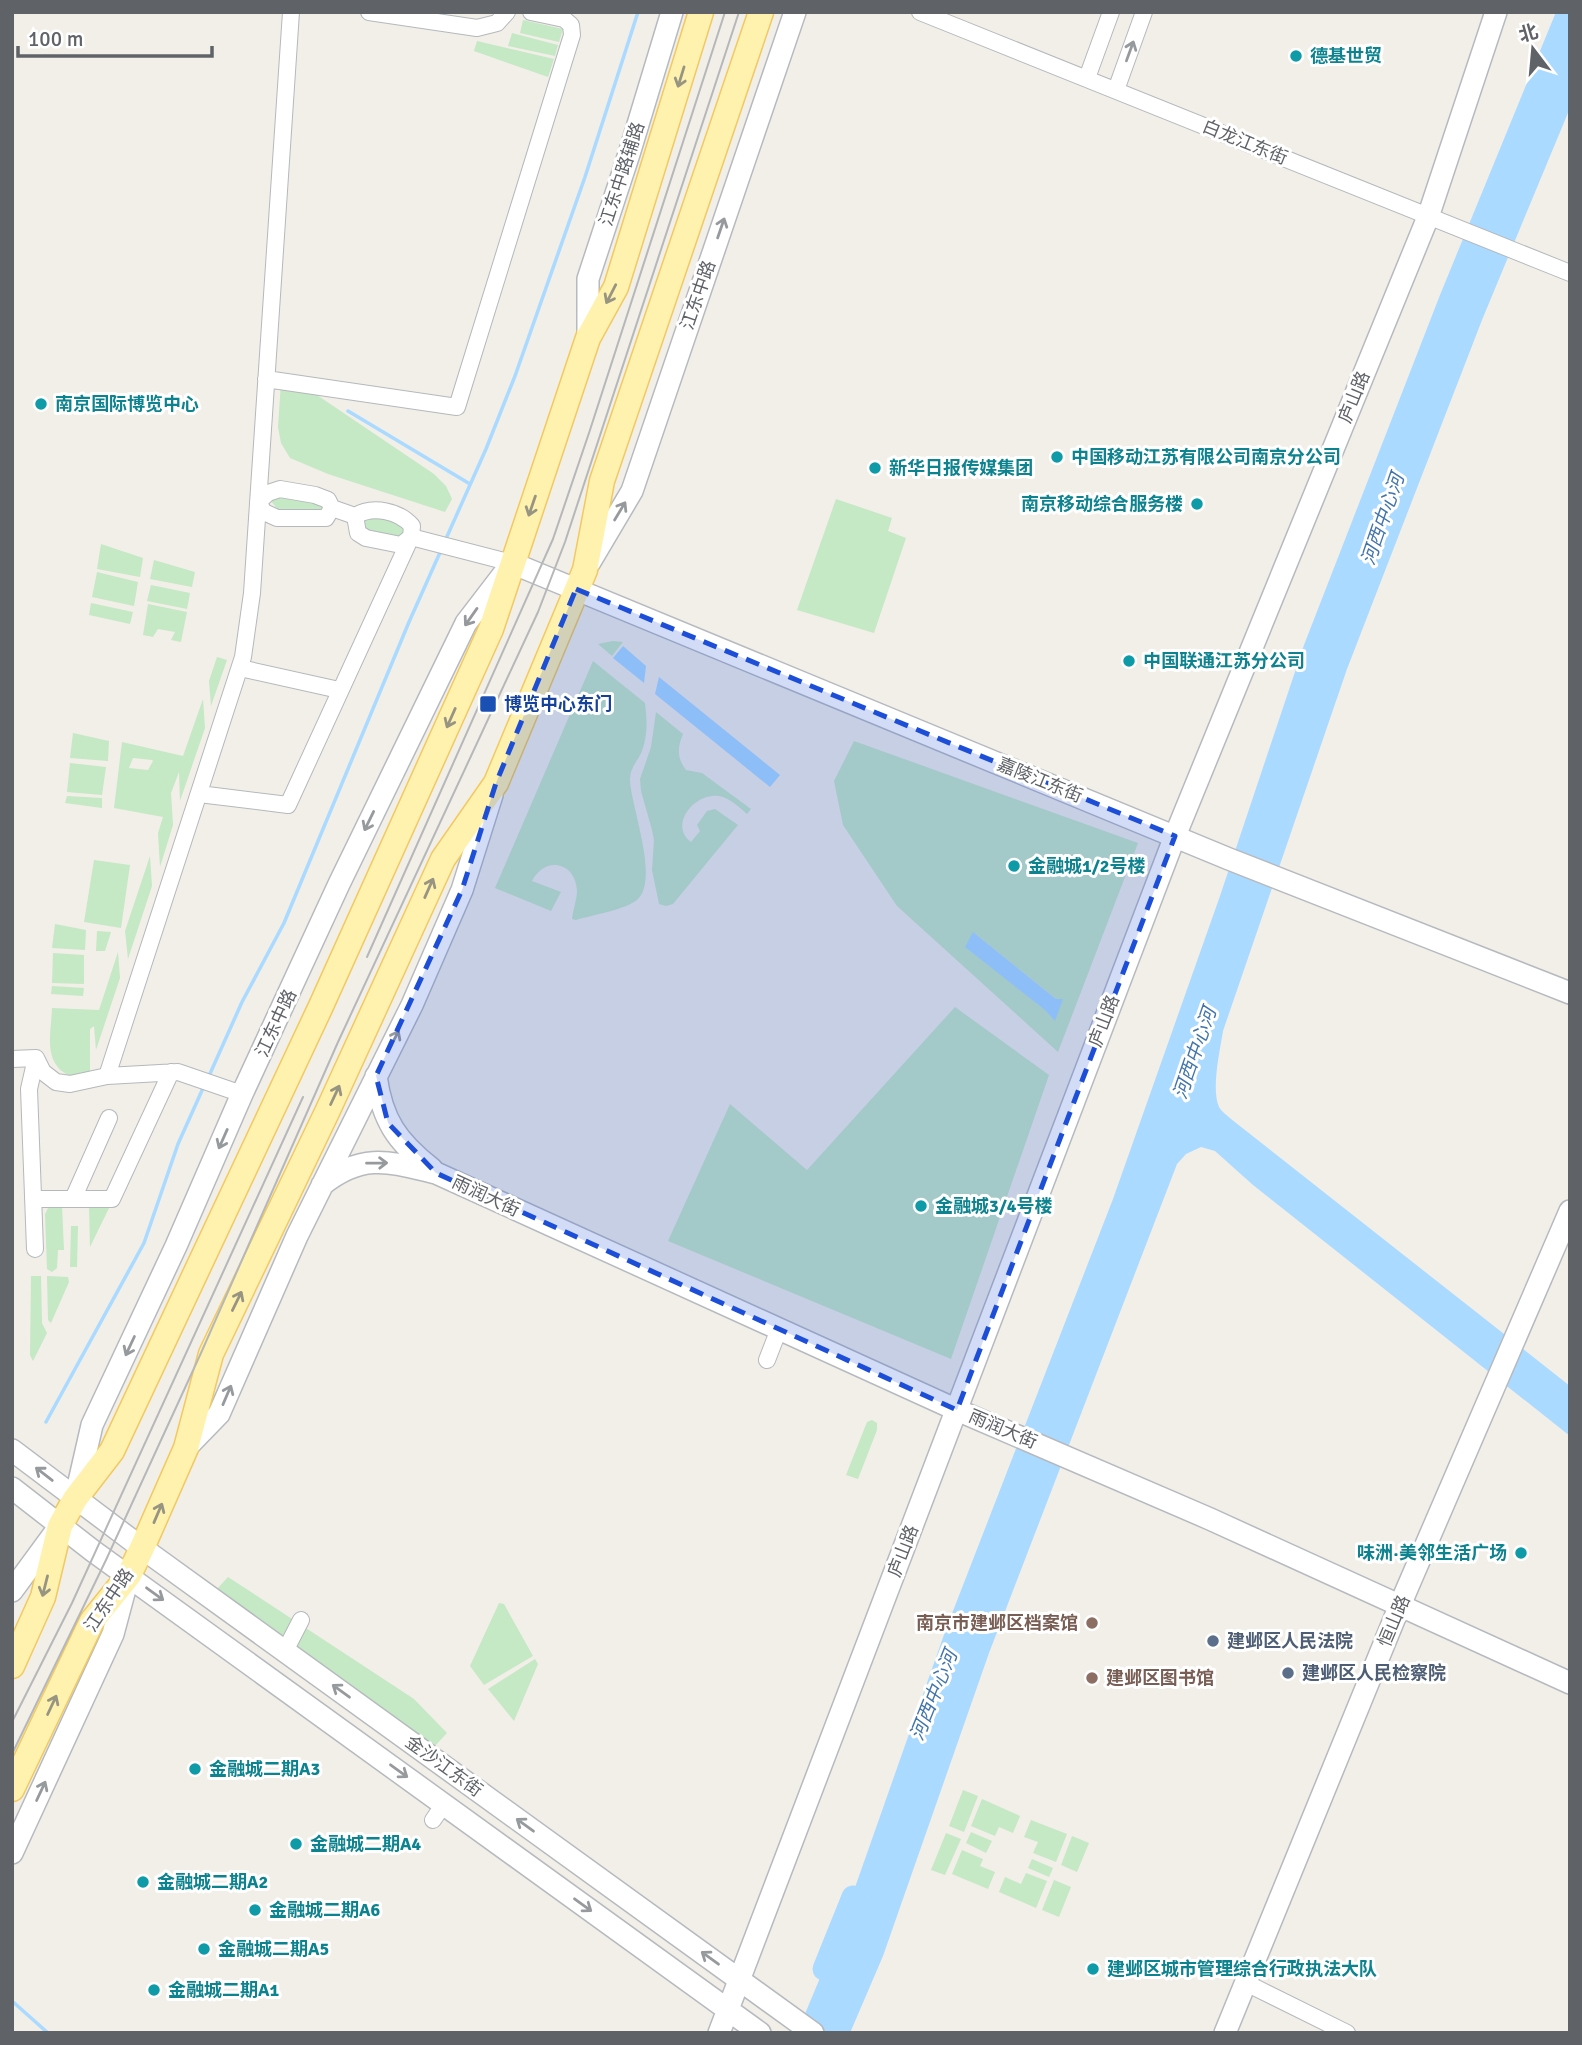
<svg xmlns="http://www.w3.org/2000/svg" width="1582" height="2045" viewBox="0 0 1582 2045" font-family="Signika,'Noto Sans SC',sans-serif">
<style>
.green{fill:#c5e8c5;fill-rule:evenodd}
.water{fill:#aadaff}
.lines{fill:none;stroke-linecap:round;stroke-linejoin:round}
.stream{stroke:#aadaff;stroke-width:3.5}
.river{stroke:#aadaff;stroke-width:23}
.street-casing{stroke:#b5b8bc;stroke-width:18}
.secondary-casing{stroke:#b6babf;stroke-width:24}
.primary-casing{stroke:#f2c960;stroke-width:27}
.street{stroke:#fff;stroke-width:16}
.secondary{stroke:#fff;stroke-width:21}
.primary{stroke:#fff2af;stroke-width:24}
.tram{stroke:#b6b7b8;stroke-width:2}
.oneway{stroke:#979a9d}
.oneway2{stroke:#979581}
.marked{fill:#1d4ed8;fill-opacity:0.2;stroke:#1d4ed8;stroke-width:5;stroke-dasharray:14 9;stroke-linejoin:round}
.culture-dot{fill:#0f9aa8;stroke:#fff;stroke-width:2.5}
.transit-dot{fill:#1a4fb4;stroke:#fff;stroke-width:2.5}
.education-dot{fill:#8d6e63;stroke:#fff;stroke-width:2.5}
.service-dot{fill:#5c6f8a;stroke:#fff;stroke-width:2.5}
.labels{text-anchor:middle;stroke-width:6;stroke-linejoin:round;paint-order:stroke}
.culture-label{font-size:18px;font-weight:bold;fill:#0d838f;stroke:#fff;text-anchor:start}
.street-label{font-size:18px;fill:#5f6368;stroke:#fff}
.transit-label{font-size:18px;font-weight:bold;fill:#164399;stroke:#fff;text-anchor:start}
.education-label{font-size:18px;font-weight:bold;fill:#785e54;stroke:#fff;text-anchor:end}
.service-label{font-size:18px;font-weight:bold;fill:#4e5e75;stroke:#fff;text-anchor:start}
.water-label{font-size:19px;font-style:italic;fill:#4174aa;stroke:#fff}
</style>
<rect width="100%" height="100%" fill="#f1efe8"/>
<!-- green -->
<path class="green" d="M523,20L563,29L559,42L520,33Z
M512,33L558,45L555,56L508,46Z
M477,41L554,59L548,77L474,51Z
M281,382L302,385L434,474L446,486L452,499L445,512L328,474L290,458L281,443L278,427Z
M278,496L314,499L325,508L322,511L278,510L271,501Z
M836,499L892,518L888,531L906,538L874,633L797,610Z
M368,515L403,524L406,535L400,539L368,530L363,524Z
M101,544L143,558L140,577L97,569Z
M154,560L195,572L192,587L150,579Z
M97,572L138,582L134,606L92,597Z
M151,585L190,593L187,609L147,601Z
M91,603L133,612L130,624L89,615Z
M148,604L187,612L181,642L171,640L175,632L158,629L153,637L143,635Z
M613,641L623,642L612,656L598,644Z
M217,657L227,660L211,706L209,681Z
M593,661L645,703C647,719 648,735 642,751C638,761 630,767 630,780C631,807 660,880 637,900C624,910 592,915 576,920L572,919C573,910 577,899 577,891C576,862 545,855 532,881L561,892L551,911L495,888Z
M203,699L205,728L180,801L179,772L171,793L173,825L160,867L158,833L163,817L114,808L122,742L183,756ZM133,758L152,760L153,761L148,770L129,768Z
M656,712L683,734C677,748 677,758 686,770L702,773L751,809L747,814C739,807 730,798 719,796C695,792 668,825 691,842L700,831L697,825L707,811L715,809L738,825L673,904L666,906L659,904L652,870L654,840L652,830L641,791L640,779L651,747Z
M73,733L109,741L108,761L70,758Z
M854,741L1138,843L1058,1052L897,906L843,825L834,781ZM973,932L1056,999H1060L1055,1020Z
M70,763L106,767L102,795L67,792Z
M67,796L102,798V808L65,803Z
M150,856L152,886L128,959L125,931Z
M94,860L130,865L121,928L84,922Z
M55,924L86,930L85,950L52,948Z
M97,931L111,932L105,951H96Z
M118,952L120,978L96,1050L94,1026L90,1029V1075L72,1077C42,1064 51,1036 52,1008L99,1010Z
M53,953L84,955V984L52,983Z
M52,986L84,988L83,996L51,994Z
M955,1007L1049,1075L951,1359L668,1241L730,1104L807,1170Z
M55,1205H62L64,1250H58L57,1268L52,1272L47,1269L45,1214L48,1208Z
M89,1206H110L90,1247Z
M71,1226H78L77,1267H70Z
M31,1276H41L42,1323L47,1333L33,1361L30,1355Z
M47,1276L68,1277L69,1282L51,1323L48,1320Z
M872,1420L877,1423V1430L858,1479L846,1475L867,1422Z
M228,1577L414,1699L447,1733L433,1748L217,1589Z
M499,1603L504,1604L533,1656L484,1685L470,1666Z
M535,1659L538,1664L514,1721L488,1689Z
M963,1790L978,1796L964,1832L949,1826Z
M982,1799L1020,1816L1013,1833L999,1827L995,1836L971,1826Z
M1031,1820L1067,1834L1056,1862L1033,1853L1038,1842L1024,1837Z
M971,1832L992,1841L986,1853L966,1843Z
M946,1833L961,1839L945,1875L931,1870Z
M1072,1836L1089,1843L1077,1872L1061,1865Z
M962,1850L983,1859L980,1866L995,1872L988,1889L952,1874Z
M1032,1859L1053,1868L1049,1877L1028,1868Z
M1026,1873L1047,1881L1036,1908L999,1892L1005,1877L1021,1884Z
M1054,1880L1071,1887L1059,1917L1042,1910Z"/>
<!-- water -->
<path class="water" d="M1556,12H1570V108L1482,320L1347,669L1223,1031C1220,1050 1211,1089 1219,1107C1221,1111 1228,1116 1231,1119L1570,1386V1436L1253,1185L1215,1151L1201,1147L1186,1154L1177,1164L989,1653L883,1956L850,2033H797L840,1930L946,1629L1113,1199L1220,896L1304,645L1440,295Z
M623,646L646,666L644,683L613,658Z
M659,677L780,775L770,787L655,694Z
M973,932L1056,999H1063L1055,1021L1045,1010L965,947Z"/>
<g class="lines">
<!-- stream -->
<path class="stream" d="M348,411L470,484
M445,541L486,449L515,376L585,177L638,12
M209,1076L242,1002L284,923L409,622L442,548
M46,1422L144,1243L178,1144L204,1086
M12,2001L48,2033"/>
<!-- river -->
<path class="river" d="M824,1969L853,1897"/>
<defs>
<path id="street" d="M369,12L477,28L497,23L507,12
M920,12L1570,273
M1087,78L1111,12
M1116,90L1144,12
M266,379L457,407L572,35L571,25L564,19L531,12
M280,489L315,495L328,500L332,508L326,518H277L264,512L258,502L268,493Z
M332,508L355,516C373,505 399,511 412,526L411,537L401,545L366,538L358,533L355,516
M240,668L339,690
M199,794L288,805L411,537L512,563
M36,1058L43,1072L56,1082L70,1084L107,1076L178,1072L242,1094
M12,1059L36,1058
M107,1076L243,657L252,593L291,12
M33,1199H112L171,1072
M73,1199L109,1118
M35,1249L29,1089L36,1058
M767,1360L779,1329
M285,1651L301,1620
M433,1820L444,1804
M1246,1983L1347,2033"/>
<path id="secondary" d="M588,338V279L629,154L672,12
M590,562L632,491L795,12
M376,1076C382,1120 397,1142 432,1169
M322,1185C363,1152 390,1162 436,1173L957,1410L1210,1519L1570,1683
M186,1448L219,1414L297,1236L412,1005L462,890L492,795
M12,1450L142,1548L813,2033
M12,1488L93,1551L760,2033
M76,1495L92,1425L176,1246L242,1094L339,884L466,623L512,563L1229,859L1570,993
M12,1591L59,1527
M12,1853L113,1634L128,1578
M719,2033L1175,836L1428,217L1496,12
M1225,2033L1400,1605L1570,1211"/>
<path id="primary" d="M12,1666L43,1597L60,1526L75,1499L112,1451L321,1006L491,629L588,338L616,287L701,12
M12,1789L92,1621L129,1575L142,1548L186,1448L211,1354L328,1110L443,859L496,783L585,570L602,481L761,12"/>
</defs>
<!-- street casing -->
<use href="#street" class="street-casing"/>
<!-- secondary casing -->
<use href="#secondary" class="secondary-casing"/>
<!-- primary casing -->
<use href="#primary" class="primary-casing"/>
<!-- street -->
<use href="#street" class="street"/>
<!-- secondary -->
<use href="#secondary" class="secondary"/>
<!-- primary -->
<use href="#primary" class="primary"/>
<!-- tram -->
<path class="tram" d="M367,957L553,539L590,430L725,12
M12,1722L72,1603L303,1097
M12,1754L106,1560L201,1353L338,1042L538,612L565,542L739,12"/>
</g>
<!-- one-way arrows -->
<defs><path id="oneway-shaft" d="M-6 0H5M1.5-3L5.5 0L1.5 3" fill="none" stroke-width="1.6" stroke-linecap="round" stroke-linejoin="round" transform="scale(1.75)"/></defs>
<g class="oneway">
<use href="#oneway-shaft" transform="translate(1130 51) rotate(-70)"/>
<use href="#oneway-shaft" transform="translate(721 228) rotate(-71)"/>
<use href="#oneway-shaft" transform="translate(620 511) rotate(-59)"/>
<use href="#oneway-shaft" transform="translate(471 617) rotate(125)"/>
<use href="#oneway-shaft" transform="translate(369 821) rotate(116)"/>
<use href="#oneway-shaft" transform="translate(394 1040) rotate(-63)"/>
<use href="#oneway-shaft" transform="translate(223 1139) rotate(114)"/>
<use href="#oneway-shaft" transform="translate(377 1163) rotate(-1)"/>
<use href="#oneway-shaft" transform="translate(130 1346) rotate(115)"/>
<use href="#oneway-shaft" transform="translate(227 1395) rotate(-67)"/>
<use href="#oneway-shaft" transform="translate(44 1474) rotate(-142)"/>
<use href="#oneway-shaft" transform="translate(155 1594) rotate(36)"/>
<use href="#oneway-shaft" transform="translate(341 1691) rotate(-144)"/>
<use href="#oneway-shaft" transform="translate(399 1771) rotate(36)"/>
<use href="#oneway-shaft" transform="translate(41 1791) rotate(-65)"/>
<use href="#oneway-shaft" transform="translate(525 1825) rotate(-144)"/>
<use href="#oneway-shaft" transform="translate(583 1905) rotate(36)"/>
<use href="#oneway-shaft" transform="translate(710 1958) rotate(-144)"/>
</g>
<g class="oneway2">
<use href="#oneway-shaft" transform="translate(681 77) rotate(107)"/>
<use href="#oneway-shaft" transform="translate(611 294) rotate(117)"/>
<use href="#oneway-shaft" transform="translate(532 506) rotate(109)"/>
<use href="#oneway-shaft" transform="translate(451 718) rotate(114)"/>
<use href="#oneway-shaft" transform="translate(429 888) rotate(-66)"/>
<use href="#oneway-shaft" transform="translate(335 1095) rotate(-65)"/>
<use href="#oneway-shaft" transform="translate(237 1301) rotate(-64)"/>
<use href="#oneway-shaft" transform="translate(158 1513) rotate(-67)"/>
<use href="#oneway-shaft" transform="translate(45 1586) rotate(104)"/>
<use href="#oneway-shaft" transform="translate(52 1705) rotate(-65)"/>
</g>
<!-- marked area -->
<path class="marked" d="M576,589L1175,836L957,1410L436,1173L388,1123L376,1076L462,890L496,783Z"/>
<!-- markers -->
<g class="culture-dot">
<circle cx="1296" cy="56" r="7"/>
<circle cx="41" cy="404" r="7"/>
<circle cx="1057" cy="457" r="7"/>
<circle cx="875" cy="468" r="7"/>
<circle cx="1197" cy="504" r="7"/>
<circle cx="1129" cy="661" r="7"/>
<circle cx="1014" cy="866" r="7"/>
<circle cx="921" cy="1206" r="7"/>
<circle cx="1521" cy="1553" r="7"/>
<circle cx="195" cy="1769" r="7"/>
<circle cx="296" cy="1844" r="7"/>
<circle cx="143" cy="1882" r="7"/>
<circle cx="255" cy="1910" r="7"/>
<circle cx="204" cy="1949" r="7"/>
<circle cx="1093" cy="1969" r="7"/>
<circle cx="154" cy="1990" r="7"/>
</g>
<rect class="transit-dot" x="479" y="695" width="18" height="18" rx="3.5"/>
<g class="education-dot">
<circle cx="1092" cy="1623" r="7"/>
<circle cx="1092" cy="1678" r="7"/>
</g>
<g class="service-dot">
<circle cx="1213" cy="1641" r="7"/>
<circle cx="1288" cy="1673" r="7"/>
</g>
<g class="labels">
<!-- culture labels -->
<g class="culture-label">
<text x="1310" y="62">德基世贸</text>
<text x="55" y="410">南京国际博览中心</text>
<text x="1071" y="463">中国移动江苏有限公司南京分公司</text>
<text x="889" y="474">新华日报传媒集团</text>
<text x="1183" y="510" text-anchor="end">南京移动综合服务楼</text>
<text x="1143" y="667">中国联通江苏分公司</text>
<text x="1028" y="872">金融城1/2号楼</text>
<text x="935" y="1212">金融城3/4号楼</text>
<text x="1507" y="1559" text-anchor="end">味洲·美邻生活广场</text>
<text x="209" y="1775">金融城二期A3</text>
<text x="310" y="1850">金融城二期A4</text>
<text x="157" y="1888">金融城二期A2</text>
<text x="269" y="1916">金融城二期A6</text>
<text x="218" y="1955">金融城二期A5</text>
<text x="1107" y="1975">建邺区城市管理综合行政执法大队</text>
<text x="168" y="1996">金融城二期A1</text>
</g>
<!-- street labels -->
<g class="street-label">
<text transform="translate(1245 142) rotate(22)" y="6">白龙江东街</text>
<text transform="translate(622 174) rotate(-72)" y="6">江东中路辅路</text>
<text transform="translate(698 295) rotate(-71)" y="6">江东中路</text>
<text transform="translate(1354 397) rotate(-68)" y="6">庐山路</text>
<text transform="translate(1040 780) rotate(22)" y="6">嘉陵江东街</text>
<text transform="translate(1104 1021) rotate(-69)" y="6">庐山路</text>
<text transform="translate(276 1023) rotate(-65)" y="6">江东中路</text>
<text transform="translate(486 1196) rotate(25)" y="6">雨润大街</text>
<text transform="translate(1003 1429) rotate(23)" y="6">雨润大街</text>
<text transform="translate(903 1551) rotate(-69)" y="6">庐山路</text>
<text transform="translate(109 1600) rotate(-56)" y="6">江东中路</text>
<text transform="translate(1394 1621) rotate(-67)" y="6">恒山路</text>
<text transform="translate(444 1766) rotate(36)" y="6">金沙江东街</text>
</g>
<!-- transit labels -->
<g class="transit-label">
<text x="504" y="710">博览中心东门</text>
</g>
<!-- education labels -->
<g class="education-label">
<text x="1078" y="1629">南京市建邺区档案馆</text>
<text x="1106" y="1684" text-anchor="start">建邺区图书馆</text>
</g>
<!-- service labels -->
<g class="service-label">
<text x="1227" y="1647">建邺区人民法院</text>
<text x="1302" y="1679">建邺区人民检察院</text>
</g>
<!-- water labels -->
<g class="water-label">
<text transform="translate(1382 519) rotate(-71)" y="7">河西中心河</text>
<text transform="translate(1194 1053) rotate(-71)" y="7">河西中心河</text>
<text transform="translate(933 1695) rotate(-68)" y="7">河西中心河</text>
</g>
</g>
<!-- border -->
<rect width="1582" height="2045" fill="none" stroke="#5f6368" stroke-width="28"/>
<!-- north arrow -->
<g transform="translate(1533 49) rotate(344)" stroke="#ffffff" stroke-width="5" paint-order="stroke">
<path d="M0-5L12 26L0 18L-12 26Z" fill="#5f6368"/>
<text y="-10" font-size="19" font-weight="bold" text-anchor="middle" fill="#5f6368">北</text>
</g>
<!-- scale -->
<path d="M18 46v10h194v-10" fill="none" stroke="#5f6368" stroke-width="3.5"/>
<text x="28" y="46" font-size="21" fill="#5f6368" stroke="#ffffff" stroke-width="5" paint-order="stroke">100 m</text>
</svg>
